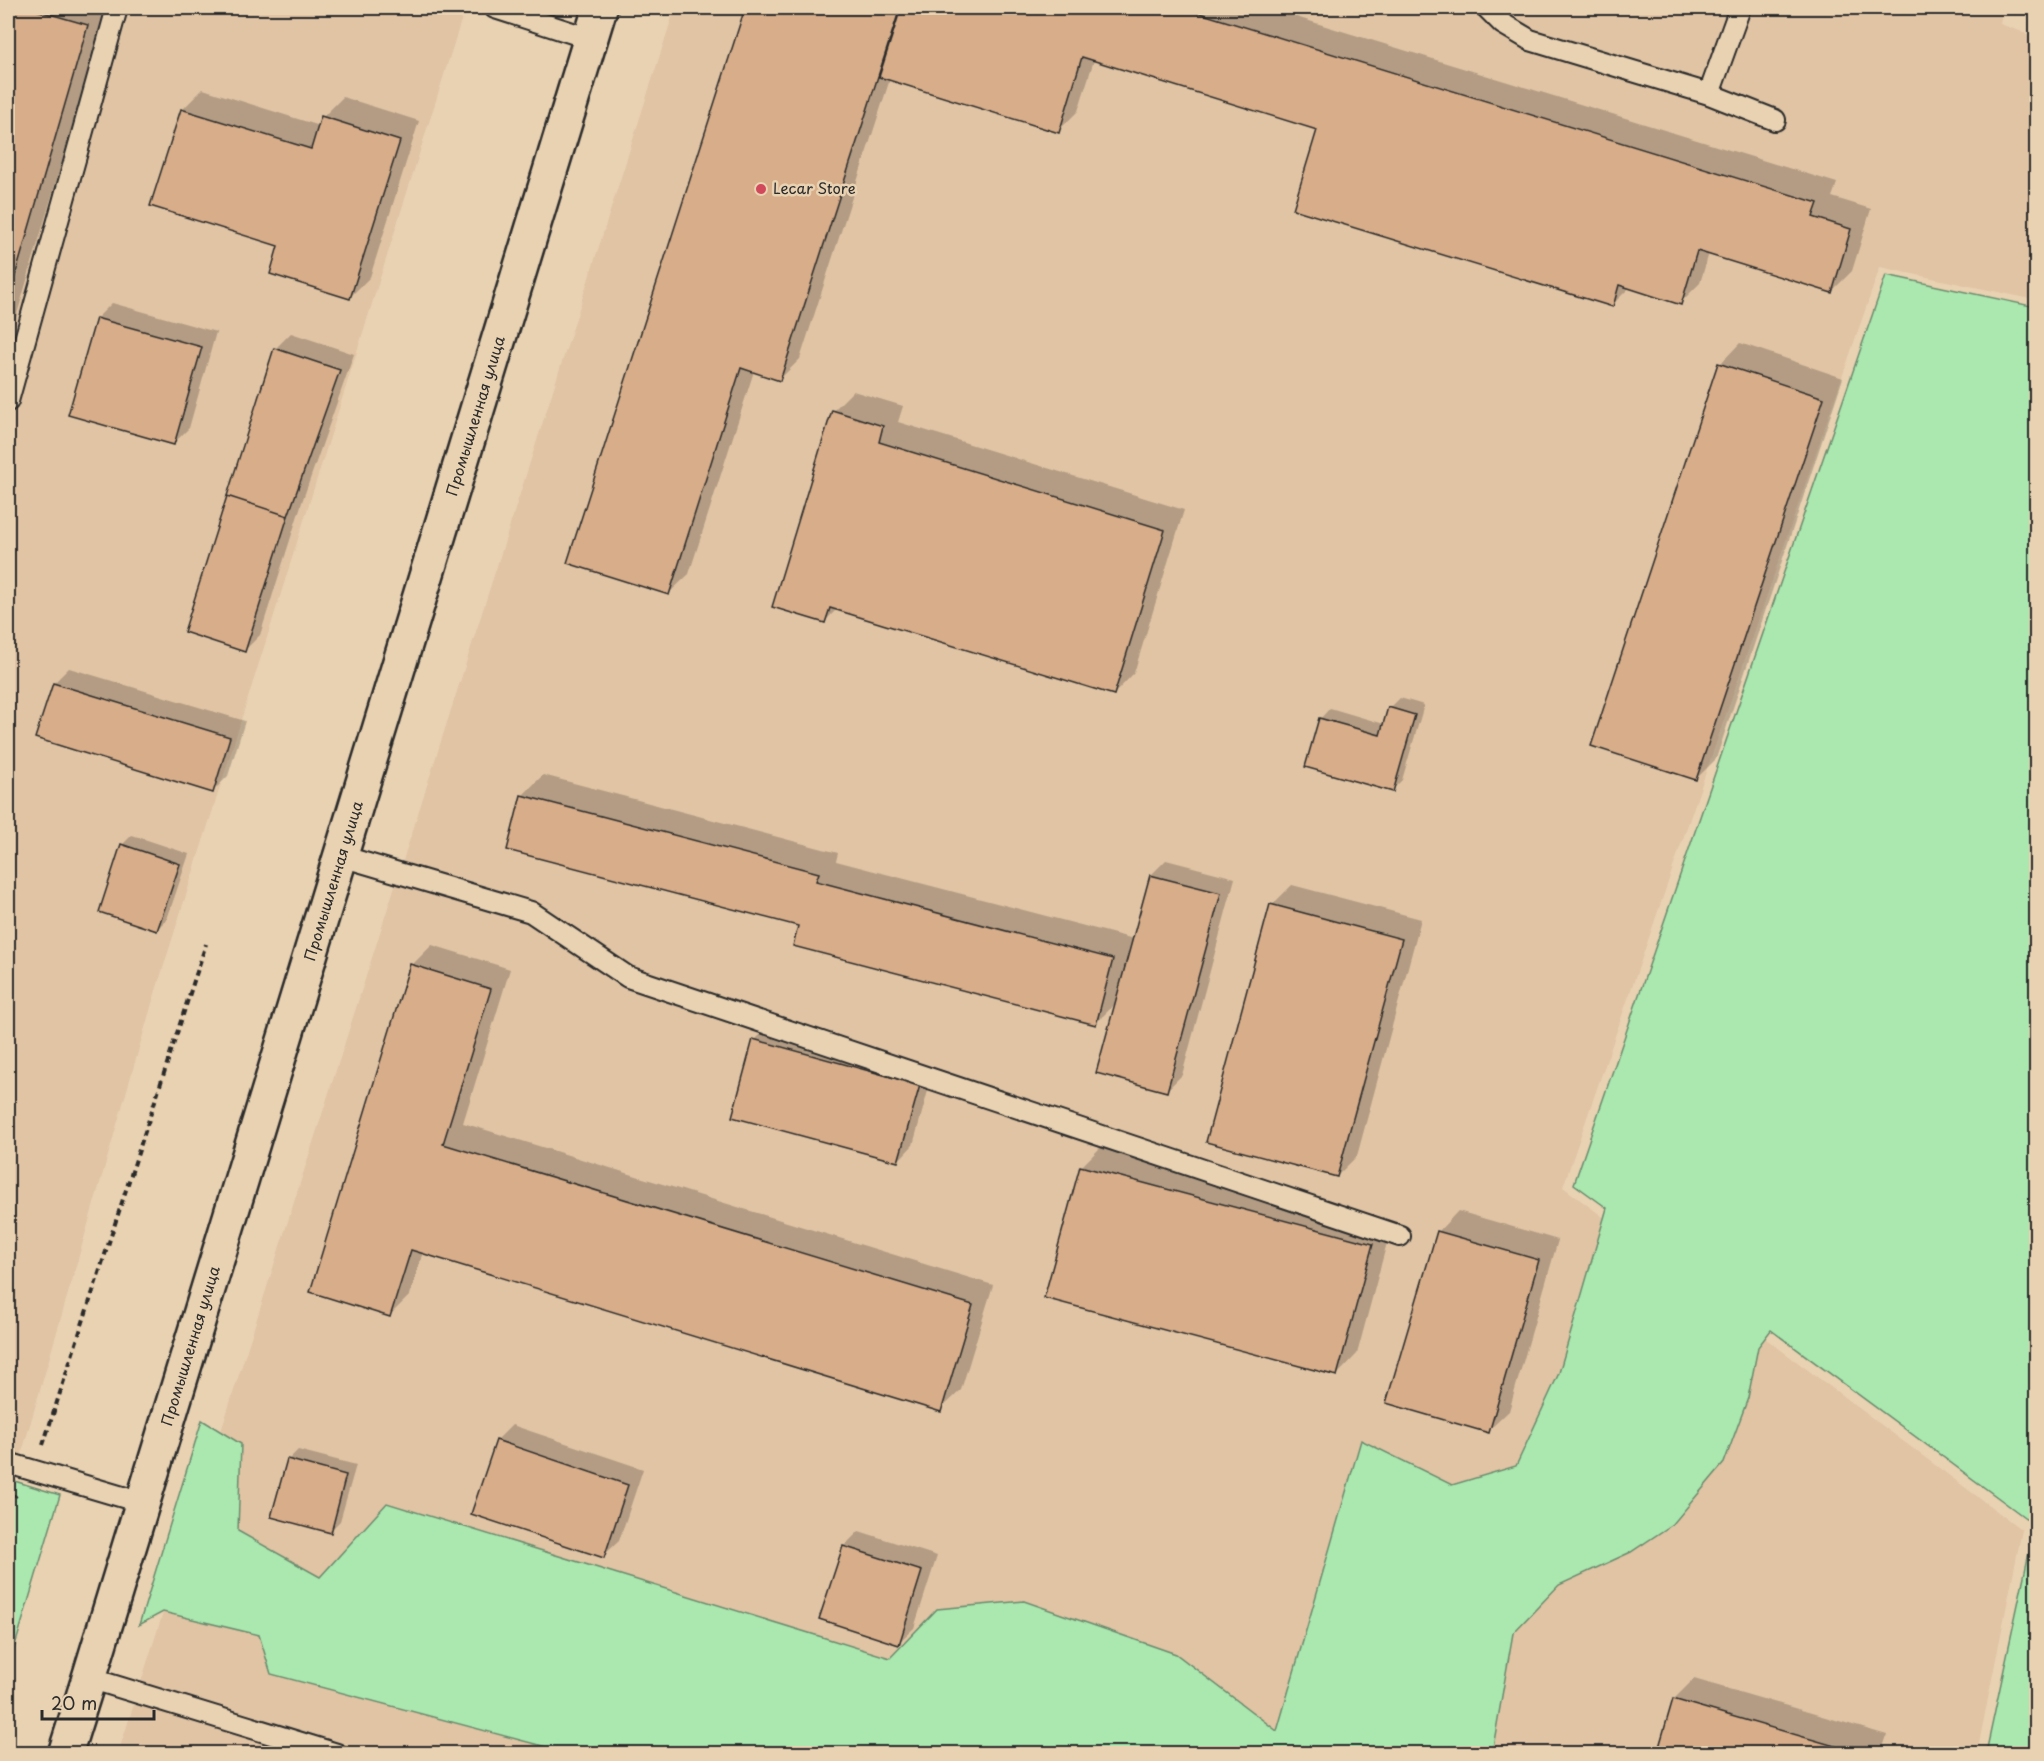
<svg xmlns="http://www.w3.org/2000/svg" width="2044" height="1761" viewBox="0 0 2044 1761" font-family="'Playpen Sans',sans-serif">
<style>
.built{fill:#e0c4a4}
.green{fill:#aae8af;stroke:#6a8a6d;stroke-width:1.5}
.shadow{fill:#0003}
.building{fill:#d8ad89;stroke:#2b2b2b;stroke-width:1.5}
.lines{fill:none;stroke-linecap:round;stroke-linejoin:round}
.service-casing{stroke:#2b2b2b;stroke-width:24}
.secondary-casing{stroke:#2b2b2b;stroke-width:38}
.path{stroke:#2b2b2b;stroke-width:4;stroke-dasharray:6 4.5;stroke-linecap:butt}
.service{stroke:#e9d2b2;stroke-width:20}
.secondary{stroke:#e9d2b2;stroke-width:33}
.poi-dot{fill:#d1495b;stroke:#e9d2b2;stroke-width:2}
.labels{text-anchor:middle;stroke-width:5;stroke-linejoin:round;paint-order:stroke}
.poi-label{font-size:15px;fill:#2b2b2b;stroke:#e9d2b2;text-anchor:start}
.street-label{font-size:15px;fill:#2b2b2b;stroke:#e9d2b2}
</style>
<rect width="100%" height="100%" fill="#e9d2b2"/>
<filter id="ink" filterUnits="userSpaceOnUse"><feTurbulence type="fractalNoise" baseFrequency=".0167" numOctaves="2"/><feDisplacementMap in="SourceGraphic" scale="12" xChannelSelector="R" yChannelSelector="G"/><feConvolveMatrix kernelMatrix="1 2 1 2 8 2 1 2 1" color-interpolation-filters="sRGB"/></filter>
<g filter="url(#ink)">
<!-- built -->
<path class="built" d="M8,8H465L153,1000L14,1480L60,1495L8,1669Z
M675,8H2003L2000,24L2036,37V300L1880,267L1563,1187L2022,1530L1977,1753L118,1754Z"/>
<!-- green -->
<path class="green" d="M1886,275L2036,307V1753H1986L2035,1525L1771,1330L1758,1347L1748,1398L1724,1463L1673,1524L1631,1552L1559,1585L1513,1633L1492,1753H569L271,1674L259,1635L163,1612L139,1625L202,1420L241,1444L238,1531L320,1577L387,1503L890,1658L937,1609L1024,1601L1176,1654L1277,1731L1361,1440L1452,1485L1516,1466L1559,1373L1607,1208L1574,1184Z
M8,1479L60,1495L8,1669Z"/>
<!-- shadow -->
<path class="shadow" d="M8,8H107L8,345Z
M747,8H1267L1837,183L1832,197L1871,209L1852,271L1832,291L1709,253L1700,283L1680,303L1630,287L1612,305L1319,129L1094,60L1078,111L1058,131L890,79L800,359L780,379L754,371L689,574L668,594L569,562Z
M203,89L320,126L323,117L343,97L419,121L370,277L350,297L280,245L182,110Z
M112,303L216,332L189,428L174,443L97,318Z
M291,333L354,354L303,499L260,635L245,650L275,349Z
M1740,343L1843,378L1716,759L1696,779L1720,364Z
M853,391L903,406L898,422L1184,510L1134,673L1114,694L837,609L825,621L833,411Z
M69,668L245,721L228,776L213,791L54,683Z
M1400,698L1424,705L1402,780L1392,790L1320,719L1330,708L1384,724L1390,708Z
M543,775L838,853L836,861L1134,939L1151,875L1166,860L1235,878L1182,1075L1167,1090L1117,1002L1096,1023L800,925L522,796Z
M132,835L189,854L167,919L157,929L122,845Z
M1292,885L1421,919L1357,1156L1337,1176L1272,905Z
M432,945L510,969L463,1123L993,1285L961,1390L940,1410L423,1252L410,1295L390,1315L412,965Z
M770,1025L934,1069L913,1145L898,1161L755,1040Z
M1101,1147L1392,1224L1357,1354L1337,1375L1081,1167Z
M1458,1211L1558,1240L1509,1411L1488,1431L1438,1232Z
M512,1425L643,1469L619,1541L603,1556L497,1440Z
M298,1450L356,1465L340,1521L330,1531L288,1460Z
M859,1531L937,1556L914,1628L898,1643L844,1546Z
M1694,1679L1887,1735L1881,1754H1658L1674,1699Z"/>
<!-- building -->
<path class="building" d="M8,8H29L88,25L8,300Z
M745,8H900L780,381L741,368L669,595L567,563Z
M901,8H1183L1818,203L1813,217L1851,229L1832,293L1697,251L1681,305L1619,285L1613,307L1293,209L1317,130L1082,57L1059,133L879,77Z
M181,109L311,149L321,116L400,141L350,299L270,274L278,246L150,206Z
M96,318L202,347L174,445L68,415Z
M274,348L340,370L288,516L227,496Z
M1718,363L1824,398L1696,780L1591,746Z
M832,410L883,426L879,442L1165,530L1114,695L830,608L825,623L772,607Z
M227,496L288,516L245,652L184,632Z
M53,683L230,737L213,793L35,738Z
M1388,707L1415,715L1393,792L1305,767L1319,718L1380,735Z
M521,795L819,873L816,881L1113,959L1096,1025L793,946L798,926L507,850Z
M121,844L180,864L157,931L99,912Z
M1150,875L1221,893L1167,1092L1096,1073Z
M1270,904L1402,939L1337,1177L1206,1142Z
M410,964L491,989L443,1144L973,1305L941,1412L411,1250L390,1317L310,1292Z
M753,1039L920,1085L898,1162L732,1117Z
M1080,1166L1373,1244L1337,1376L1044,1298Z
M1437,1231L1539,1260L1489,1433L1386,1403Z
M496,1440L628,1485L604,1558L471,1514Z
M287,1459L346,1475L331,1533L271,1517Z
M843,1546L922,1571L899,1645L819,1619Z
M1673,1699L1862,1754H1657Z"/>
<g class="lines">
<defs>
<path id="service" d="M495,8L591,39
M1487,8L1503,24L1530,40L1709,94L1775,120
M1709,94L1740,8
M8,401L117,8
M341,856L531,912L628,977L1400,1236
M8,1463L143,1503
M89,1678L337,1754"/>
<path id="secondary" d="M65,1754L89,1678L600,8"/>
</defs>
<!-- service casing -->
<use href="#service" class="service-casing"/>
<!-- secondary casing -->
<use href="#secondary" class="secondary-casing"/>
<!-- path -->
<path class="path" d="M43,1445L206,944
M8,1505L16,1495"/>
<!-- service -->
<use href="#service" class="service"/>
<!-- secondary -->
<use href="#secondary" class="secondary"/>
</g>
</g>
<!-- markers -->
<circle class="poi-dot" cx="761" cy="189" r="6"/>
<g class="labels">
<!-- poi labels -->
<g class="poi-label">
<text x="773" y="194">Lecar Store</text>
</g>
<!-- street labels -->
<g class="street-label">
<text transform="translate(476 416) rotate(-73)" y="5">Промышленная улица</text>
<text transform="translate(334 881) rotate(-73)" y="5">Промышленная улица</text>
<text transform="translate(191 1346) rotate(-73)" y="5">Промышленная улица</text>
</g>
</g>
<!-- margin -->
<rect width="2044" height="1761" fill="none" stroke="#e9d2b2" stroke-width="30"/>
<rect x="15" y="15" width="2014" height="1731" fill="none" stroke="#2b2b2b" stroke-width="2" filter="url(#ink)"/>
<!-- scale -->
<path d="M42 1710v9h112v-9" fill="none" stroke="#2b2b2b" stroke-width="3"/>
<text x="51" y="1710" font-size="18" fill="#2b2b2b" stroke="#e9d2b2" stroke-width="4.5" paint-order="stroke">20 m</text>
</svg>
